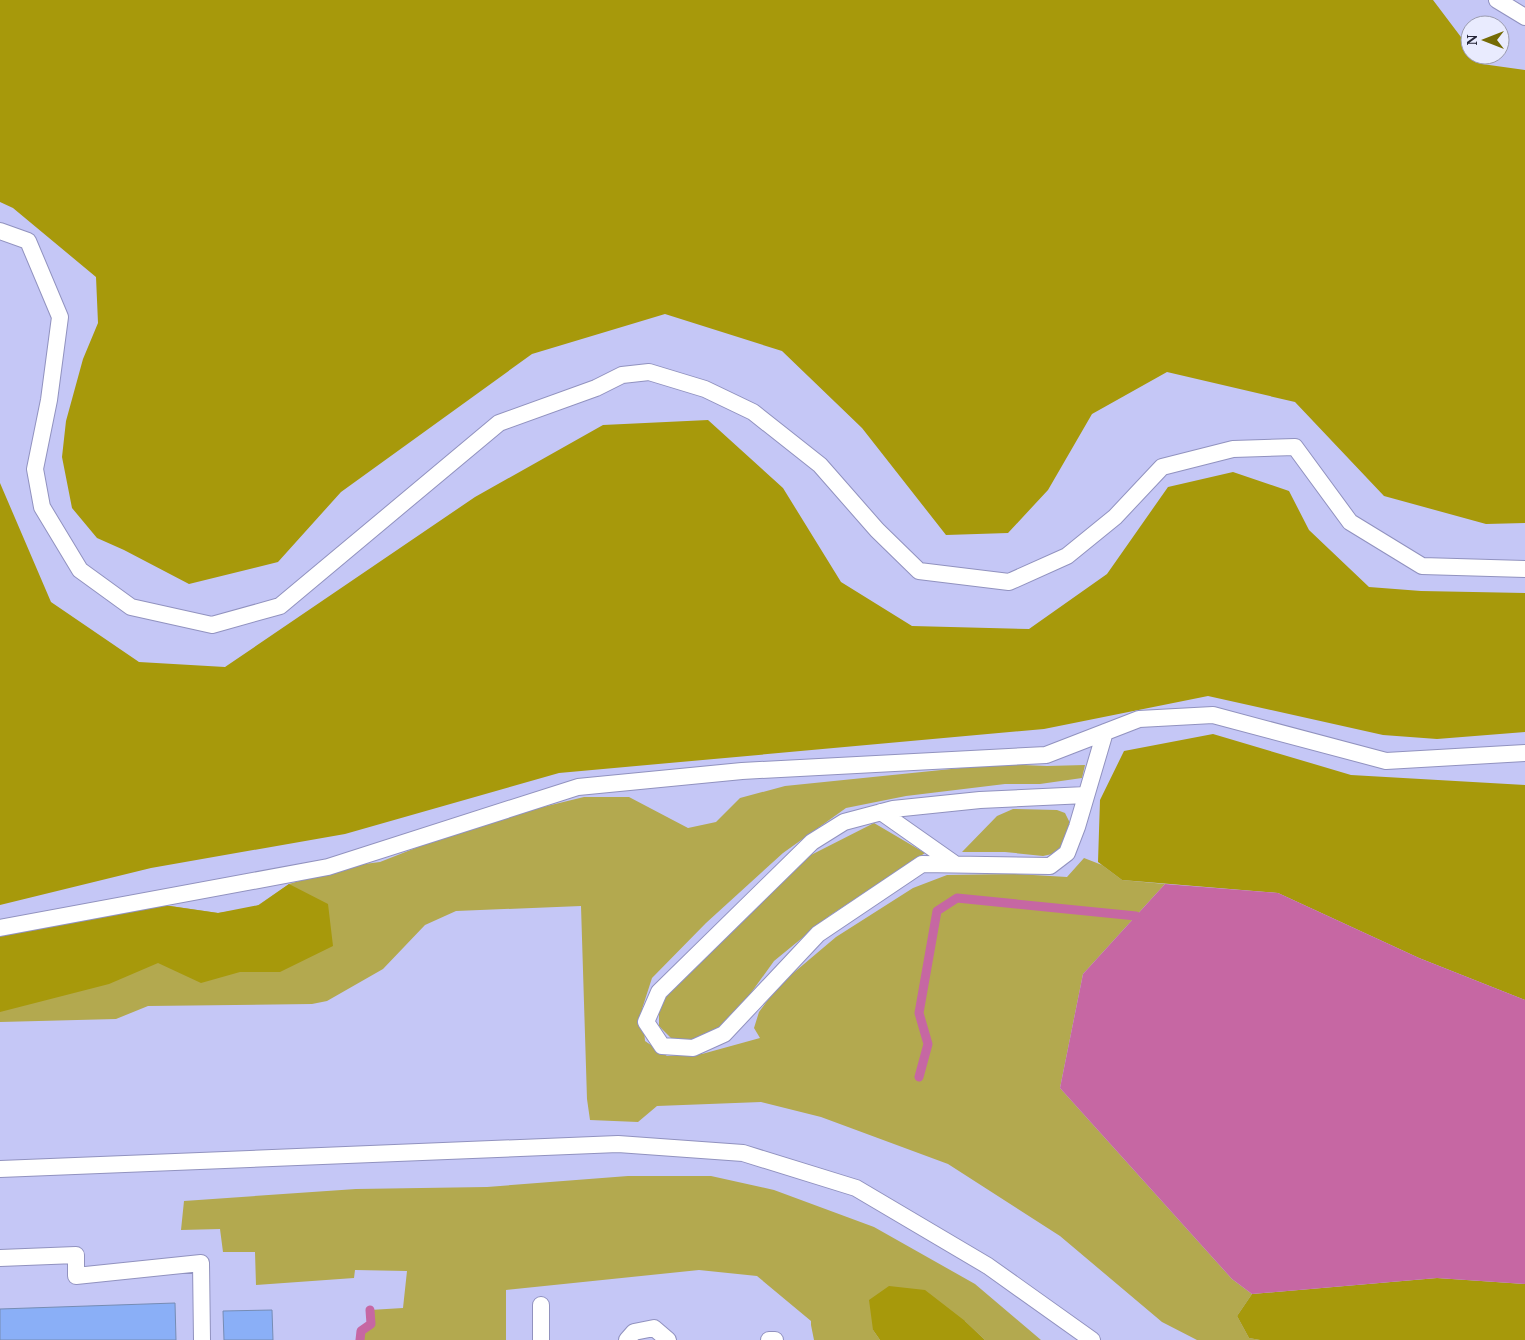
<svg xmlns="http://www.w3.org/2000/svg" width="1525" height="1340" viewBox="0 0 1525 1340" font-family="'Noto Serif',serif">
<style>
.green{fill:#b3a94f}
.forest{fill:#a7990b}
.water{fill:#c667a3}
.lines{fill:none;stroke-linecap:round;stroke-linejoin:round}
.stream{stroke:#c667a3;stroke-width:9}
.building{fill:#8aaff7;stroke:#768cb4}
.service-casing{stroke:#9192bf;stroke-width:18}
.service{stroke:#fff;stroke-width:16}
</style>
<rect width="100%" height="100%" fill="#c5c7f6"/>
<!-- green -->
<path class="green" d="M1000,764L1047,766L1085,765L1082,778L1040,784H1005L906,796L846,808L783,853L706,923L652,978L642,1009L645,1041L667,1056L702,1054L760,1038L754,1028L759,1012L778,986L836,937L913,888L947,875L1015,874L1067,877L1084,858L1102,865L1122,880L1165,884L1083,974L1060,1088L1232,1279L1252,1294L1237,1316L1249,1338L1260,1340H1197L1162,1322L1060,1236L948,1164L821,1117L761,1102L657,1106L638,1122L590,1120L587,1099L581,906L456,911L425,925L383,969L327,1001L312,1004L148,1006L116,1019L0,1022V935L170,906L218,913L254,908L289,884L349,866L380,862L446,836L510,815L584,797H629L688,828L716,822L740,798L785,786Z
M1013,809L1057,810L1065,813L1071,825L1065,840L1057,853L1043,856L1005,852H962L997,816Z
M874,823L925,853L829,916L774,961L743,1004L719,1030L695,1039H672L659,1026V1006L677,980L742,917L811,855Z
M628,1176H711L774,1190L874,1227L975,1284L1041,1340H985L965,1321L873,1330L880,1340H814L811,1325V1321L757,1276L699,1270L506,1290V1340H360L361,1331L371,1324L370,1310L403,1308L407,1271L355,1270L354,1278L256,1285L255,1252H223L220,1229L181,1230L184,1201L356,1189L487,1187Z"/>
<!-- forest -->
<path class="forest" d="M0,0H1433L1470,49V55H1475L1482,64L1525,70V523L1486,524L1384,496L1295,402L1167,372L1092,414L1048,490L1008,533L946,535L862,428L782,351L665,314L532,354L341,492L278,562L189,584L124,550L97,538L72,508L62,457L66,421L83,359L98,323L96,277L13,208L0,202Z
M708,420L783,488L841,582L912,626L1029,629L1107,574L1168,487L1233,472L1289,491L1309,530L1369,587L1421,591L1525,593V732L1437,739L1383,735L1208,696L1044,729L559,773L345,834L151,868L0,905V483L51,602L139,662L225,667L475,497L603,425Z
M1213,734L1351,775L1525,785V1000L1419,958L1278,893L1122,880L1098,862L1100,800L1124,751Z
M289,884L328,904L333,946L280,972H240L201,983L158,963L109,984L0,1012V935L151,906H170L218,913L259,905Z
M1437,1278L1525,1284V1340H1260L1249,1338L1237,1316L1252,1294Z
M889,1286L925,1290L965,1321L985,1340H880L873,1330L869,1300Z"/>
<!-- water -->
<path class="water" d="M1165,884L1278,893L1419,958L1525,1000V1284L1437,1278L1252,1294L1232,1279L1060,1088L1083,974Z"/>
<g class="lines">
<!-- stream -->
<path class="stream" d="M919,1077L928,1044L919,1013L937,911L957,898L1136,916
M360,1340L361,1331L371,1324L370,1310"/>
</g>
<!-- building -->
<path class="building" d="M175,1303L176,1340H0V1309Z
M272,1310L273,1340H224L223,1311Z"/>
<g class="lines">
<defs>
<path id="service" d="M1497,0L1525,17
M0,231L28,241L60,317L49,400L35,469L42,507L80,570L131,607L212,625L280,606L499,423L596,388L622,375L649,372L705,389L753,412L820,465L877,530L919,571L1009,582L1067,556L1115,517L1162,467L1233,449L1295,447L1350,522L1422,566L1525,569
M1086,795L980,800L893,809L844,822L812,842L659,992L646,1022L662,1046L693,1048L724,1034L818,934L922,864L1050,866L1067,853L1077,827L1105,732
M881,812L955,864
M0,928L328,867L578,787L742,771L1046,755L1139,719L1213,715L1386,761L1525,753
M0,1169L618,1144L743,1153L856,1188L988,1266L1092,1340
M0,1258L76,1255V1276L201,1263L202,1340
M541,1305V1340
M627,1340L634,1332L654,1328L668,1340
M769,1340H775"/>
</defs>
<!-- service casing -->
<use href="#service" class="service-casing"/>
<!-- service -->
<use href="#service" class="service"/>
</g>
<!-- north arrow -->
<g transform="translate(1485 40) rotate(270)"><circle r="24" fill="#e9ebfe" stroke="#9b9caf"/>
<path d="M0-4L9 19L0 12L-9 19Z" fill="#756b04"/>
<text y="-8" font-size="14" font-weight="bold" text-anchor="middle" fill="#262638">N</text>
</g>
</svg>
